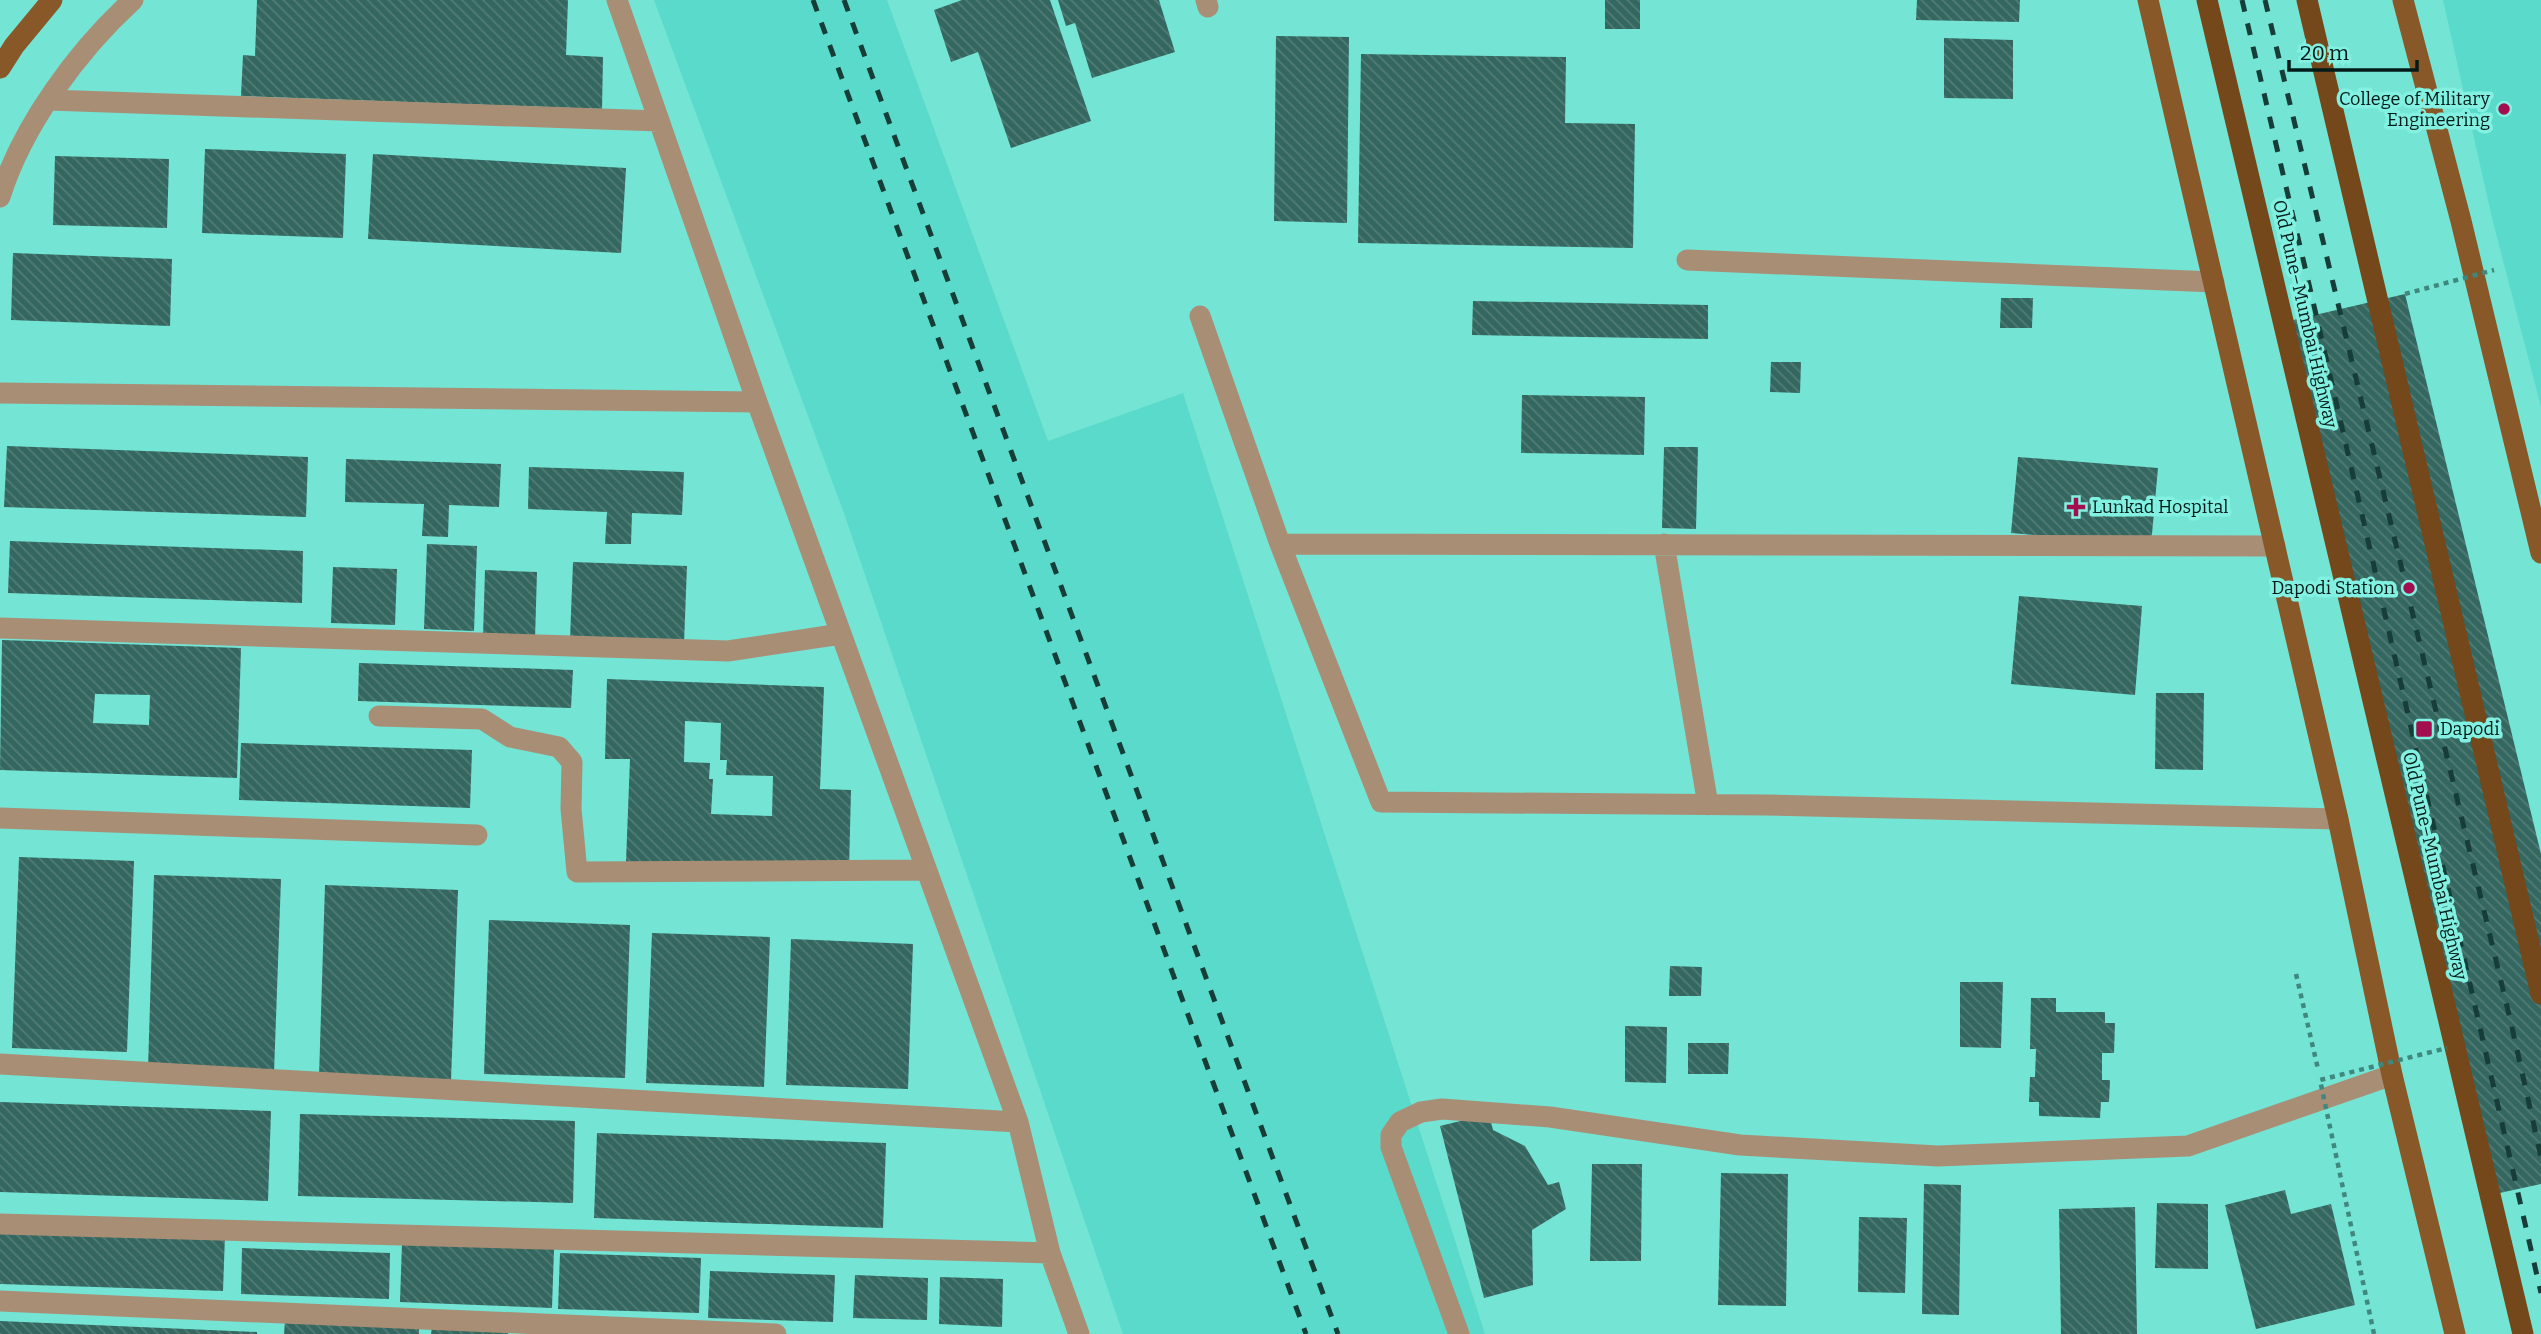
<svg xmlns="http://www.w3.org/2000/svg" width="2541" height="1334" viewBox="0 0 2541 1334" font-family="Bitter,serif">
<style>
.built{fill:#5adaca}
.building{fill:url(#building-back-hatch);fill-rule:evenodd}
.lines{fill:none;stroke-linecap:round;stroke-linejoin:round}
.path{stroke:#40887e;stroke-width:4.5;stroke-dasharray:5 5;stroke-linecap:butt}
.minor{stroke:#a98e76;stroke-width:21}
.major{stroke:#885828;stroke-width:21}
.highway{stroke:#74481a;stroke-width:21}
.rail{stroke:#163d38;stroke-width:5;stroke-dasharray:12 12;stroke-linecap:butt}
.path-bridge{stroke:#40887e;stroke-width:4.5;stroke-dasharray:5 5;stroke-linecap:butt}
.poi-dot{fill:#a30e4f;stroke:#82f1e1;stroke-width:2.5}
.labels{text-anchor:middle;stroke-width:7;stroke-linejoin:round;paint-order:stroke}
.poi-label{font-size:18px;fill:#031b18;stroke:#82f1e1;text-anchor:end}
.street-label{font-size:18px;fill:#031b18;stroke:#82f1e1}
</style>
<defs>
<pattern id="building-back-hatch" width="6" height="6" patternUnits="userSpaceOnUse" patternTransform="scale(1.75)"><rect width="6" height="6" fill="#336760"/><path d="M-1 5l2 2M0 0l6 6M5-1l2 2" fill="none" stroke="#537c76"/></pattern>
</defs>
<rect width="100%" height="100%" fill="#74e4d4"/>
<!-- built -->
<path class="built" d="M654,0H887L1048,441L1183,393L1485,1334H1123L845,516Z
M2443,0H2541V407L2492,218Z"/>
<!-- building -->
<path class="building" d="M257,0H568L566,55L603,57L602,109L241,96L243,55L255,56Z
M962,0H1050L1091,121L1011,148L978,52L951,62L934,10Z
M1058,0H1159L1175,52L1092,78L1075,23L1066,26Z
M1605,0H1640V29H1605Z
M1917,0H2020L2019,22L1916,20Z
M1276,36L1349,37L1347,223L1274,221Z
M1944,38L2013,40V99L1944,98Z
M1361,54L1566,57L1565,123L1635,124L1633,248L1358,243Z
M205,149L346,154L343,238L202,233Z
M373,154L626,168L621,253L368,239Z
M55,156L169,159L167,228L53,225Z
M13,253L172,259L170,326L11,320Z
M2405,294L2541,854V1184L2481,1197L2281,323Z
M2001,298H2033L2032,328H2000Z
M1473,301L1708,305V339L1472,335Z
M1771,362H1801L1800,393L1770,392Z
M1522,395L1645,397L1644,455L1521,453Z
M7,446L308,457L306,517L4,507Z
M1664,447H1698L1696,529L1662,528Z
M2018,457L2158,468L2151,545L2011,533Z
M346,459L501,464L499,507L449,505L448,537L422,536L424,504L345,502Z
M529,467L684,472L682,515L632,513L631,544H605L607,512L528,509Z
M10,541L303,551L302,603L8,593Z
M427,544L477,546L474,631L424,629Z
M573,562L687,566L684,643L570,639Z
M333,567L397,569L395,625L331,623Z
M485,570L537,572L535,639L483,636Z
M2019,596L2142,606L2135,695L2011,684Z
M2,640L241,648L237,778L0,770ZM95,694L150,695L149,725L93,723Z
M359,663L573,670L571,708L358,701Z
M607,679L824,687L820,789L851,790L849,870L626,862L630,759H605ZM685,721L721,723L720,760H727L726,775L773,776L772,816L711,814L713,779H709L710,763L684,762Z
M2156,693H2204L2203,770L2155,769Z
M241,743L472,750L470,808L239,800Z
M19,857L134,861L127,1052L12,1048Z
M154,875L281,879L274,1073L148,1069Z
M325,885L458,890L451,1081L319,1077Z
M489,920L630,925L625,1078L484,1074Z
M652,933L770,937L764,1087L646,1083Z
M791,939L913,944L908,1089L786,1085Z
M1670,966L1702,967L1701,996H1669Z
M1960,982H2003L2001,1048L1960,1047Z
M2031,998H2056V1012H2105V1023H2115L2114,1053H2102V1080H2110L2109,1102H2101L2100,1118L2039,1116V1102H2029L2030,1077H2035L2036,1049H2030Z
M1625,1026L1667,1027L1666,1083L1625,1082Z
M1688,1043H1729L1728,1074H1688Z
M0,1102L271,1111L268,1201L0,1192Z
M300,1114L575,1121L573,1203L298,1196Z
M1489,1114L1493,1130L1525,1146L1548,1185L1559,1182L1566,1209L1532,1230L1533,1285L1484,1298L1440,1126Z
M597,1133L886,1143L883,1228L594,1218Z
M1592,1164H1642L1641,1261H1590Z
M1721,1173L1788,1174L1786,1306L1718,1305Z
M1924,1184L1961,1185L1959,1315L1922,1314Z
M2285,1190L2291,1214L2331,1204L2355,1305L2256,1329L2225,1205Z
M2157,1203L2208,1204V1269L2155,1268Z
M2135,1207L2137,1334H2061L2059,1209Z
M1859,1217L1907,1218L1905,1293L1858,1292Z
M0,1228L225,1235L223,1291L0,1284Z
M402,1243L554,1249L552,1308L400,1302Z
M242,1248L390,1253L389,1299L241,1294Z
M560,1253L701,1258L699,1313L558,1309Z
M710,1271L835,1275L833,1322L708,1318Z
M855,1275L928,1278L927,1320L853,1318Z
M940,1277L1003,1279L1002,1327L939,1324Z
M0,1321L257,1332V1334H0Z
M285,1321L419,1327V1334H284Z
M432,1327L508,1332V1334H431Z"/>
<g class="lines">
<!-- path -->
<path class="path" d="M2296,974L2318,1069"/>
<!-- minor -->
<path class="minor" d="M617,0L757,402L1018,1122L1050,1253L1079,1334
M1206,0L1208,7
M49,100L659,121
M0,197C22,126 78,50 133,0
M1687,260L2214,282
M1200,316L1280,544L2275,546
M0,393L757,402
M1280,544L1381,802L1765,805L2338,819
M1664,544L1708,805
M0,628L728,651L841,634
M379,716L482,719L510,737L559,747L572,762L571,809L577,872L926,870
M0,818L477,835
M0,1064L1018,1122
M0,1224L1050,1253
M0,1301L776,1334
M1459,1334L1391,1147V1135L1400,1122L1421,1112L1442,1109L1550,1117L1740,1145L1938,1156L2188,1146L2392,1075"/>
<!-- major -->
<path class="major" d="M2148,0L2338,819L2392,1075L2455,1334
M2403,0L2461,221L2541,553
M0,68L14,46L52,0"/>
<!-- highway -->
<path class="highway" d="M2207,0L2523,1334
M2307,0L2541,994"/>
<!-- rail -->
<path class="rail" d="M813,0L1306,1334
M844,0L1338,1334
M2242,0L2312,297L2541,1293
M2265,0L2511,1023L2541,1157"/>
<!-- path-bridge -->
<path class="path-bridge" d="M2405,294L2494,270
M2374,1334L2320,1080L2447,1048"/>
</g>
<!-- markers -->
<g class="poi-dot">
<circle cx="2504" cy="109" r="7"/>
<path d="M2072.5 496.5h7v7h7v7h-7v7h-7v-7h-7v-7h7z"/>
<circle cx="2409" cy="588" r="7"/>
<rect x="2415" y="720" width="18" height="18" rx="3.5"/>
</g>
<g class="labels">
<!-- poi labels -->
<g class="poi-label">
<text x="2490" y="105">College of Military<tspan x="2490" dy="21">Engineering</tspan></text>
<text x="2092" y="513" text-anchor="start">Lunkad Hospital</text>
<text x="2395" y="594">Dapodi Station</text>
<text x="2440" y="735" text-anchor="start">Dapodi</text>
</g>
<!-- street labels -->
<g class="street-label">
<text transform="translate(2305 314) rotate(77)" y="6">Old Pune–Mumbai Highway</text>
<text transform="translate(2435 866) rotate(77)" y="6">Old Pune–Mumbai Highway</text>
</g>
</g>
<!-- scale -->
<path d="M2289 60v10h128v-10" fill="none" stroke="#031b18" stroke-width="3.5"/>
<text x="2300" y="60" font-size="21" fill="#031b18" stroke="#82f1e1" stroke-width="5" paint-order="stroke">20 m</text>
</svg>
